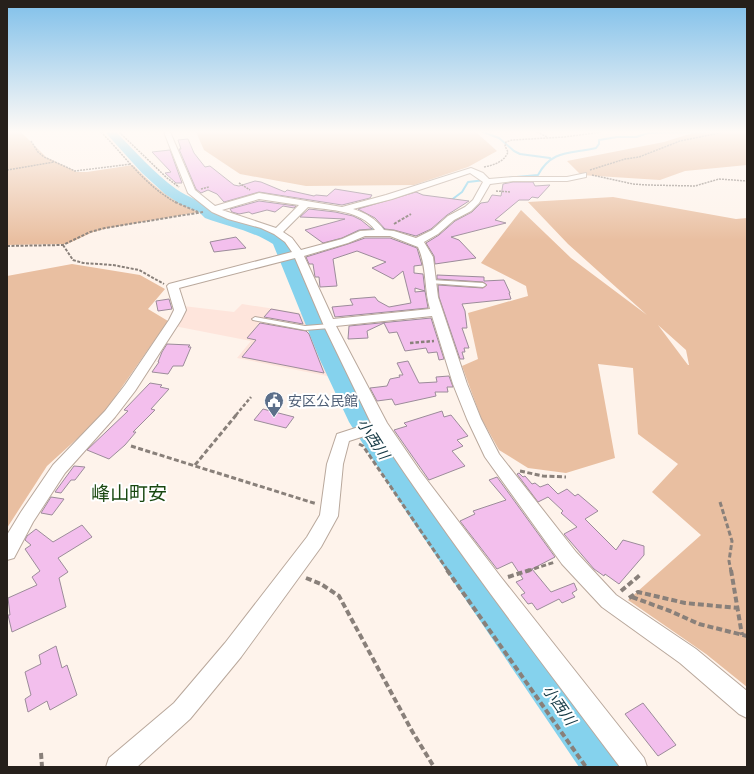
<svg xmlns="http://www.w3.org/2000/svg" width="754" height="774" viewBox="0 0 754 774" font-family="'Zilla Slab','Noto Sans JP',serif">
<style>
.industrial{fill:#fee5dc}
.green{fill:#e9bfa1;fill-rule:evenodd}
.lines{fill:none;stroke-linecap:round;stroke-linejoin:round}
.stream-far1{stroke:#85d2ed;stroke-width:2}
.stream{stroke:#85d2ed;stroke-width:3}
.river{fill:#85d2ed;fill-rule:evenodd}
.building{fill:#f3bfed;stroke:#9c8c9a}
.lane-casing{stroke:#b9a89c;stroke-width:2}
.street-casing{stroke:#b9a89c;stroke-width:2}
.path-far4{stroke:#89807a;stroke-width:1.5;stroke-dasharray:2 1;stroke-linecap:butt}
.path-far3{stroke:#89807a;stroke-width:2;stroke-dasharray:3 1.5;stroke-linecap:butt}
.path-far2{stroke:#89807a;stroke-width:2.5;stroke-dasharray:3.5 2;stroke-linecap:butt}
.path-far1{stroke:#89807a;stroke-width:3;stroke-dasharray:5 2.5;stroke-linecap:butt}
.path{stroke:#89807a;stroke-width:4;stroke-dasharray:6 3;stroke-linecap:butt}
.lane{fill:#fff;fill-rule:evenodd}
.street{fill:#fff;fill-rule:evenodd}
.labels{text-anchor:middle;stroke-width:4;stroke-linejoin:round;paint-order:stroke}
.service-label{font-size:14px;fill:#4e5e75;stroke:#fff;text-anchor:start}
.water-label{font-size:15px;font-style:italic;fill:#143844;stroke:#fff}
.near-quarter-label{font-size:19px;fill:#194810;stroke:#fff}
</style>
<rect width="100%" height="100%" fill="#fef3eb"/>
<!-- industrial -->
<path class="industrial" d="M242,304L307,314L332,377L237,358L251,341L174,326L183,306L234,312Z"/>
<!-- green -->
<path class="green" d="M7,132H21L46,157L77,172H87L133,165C154,187 171,200 199,212L108,228L93,232L67,244L7,245Z
M196,132H476L497,151L468,167L414,185L306,186L240,174L204,150Z
M696,132H747V165L685,171L660,180L581,175L567,161L664,142Z
M613,197L736,219L747,218V687L706,654L628,600L701,535L652,492L678,464L638,434L633,368L598,364L615,458L566,473L528,468L499,450L481,418L462,366L478,359L468,313L528,296L526,286L481,263L521,210L571,258L647,315L568,244L528,202ZM658,325L686,350L689,365H688Z
M72,264L140,275L165,289L148,309L168,321L101,417L47,466L7,528V276Z"/>
<g class="lines">
<!-- stream-far1 -->
<path class="stream-far1" d="M483,132L499,138L514,151L520,154L550,158
M496,179L538,175C552,149 571,154 596,148L599,144V140L617,137H636L648,133L711,132
M450,201L462,192L468,182L485,180"/>
<!-- stream -->
<path class="stream" d="M334,241L358,231L389,228"/>
<!-- river -->
<path class="river" d="M105,132H116C135,151 154,173 176,189C188,198 204,201 215,212C239,219 265,224 286,239L342,360L372,419L429,500L617,753L623,767H579L409,516L349,422L320,360L273,244C253,231 227,226 205,218L199,212L180,204L165,194L142,173Z"/>
</g>
<!-- building -->
<path class="building" d="M188,139L194,153L205,167L210,166L234,185L239,186L255,181L261,182L285,192L287,190L314,196L316,195L327,196L335,189L372,195L370,198L342,205L259,192L224,202L217,194L208,190L201,193L196,189L179,149H181L178,140Z
M170,150L182,183H176L165,173L171,172L152,152Z
M513,182H533L535,186L550,185L538,198L532,197L529,200H519L495,220L506,223L451,237L459,240L476,258L435,264L434,256L426,243L439,235L455,221L472,212L481,203L488,202L492,195L501,196L503,184Z
M416,192L423,195L469,201L447,215L431,229L416,236L394,230L385,229L375,218L358,209Z
M259,201L296,206L294,208L283,206L275,212L267,210L252,214L249,212L239,214L232,212L230,209Z
M309,209L335,212L353,216L361,220L372,229L359,230L342,238L323,243L305,230L345,219L300,217Z
M236,237L246,248L214,252L210,242Z
M365,238H390L417,248L422,265L414,266V273L423,274L425,291L415,288V292L425,291L428,308L335,317L332,307L353,305L350,299L375,297L378,301L389,307L411,303L403,271L393,279L372,268L386,262L357,251L333,259L337,286L320,287L319,277H315L313,264H309L306,257L348,244Z
M437,275L484,277V281L504,280L510,293H509L511,299L462,304L465,311L467,328H462L469,348H464L465,352H462L464,359H460L439,297L438,285L483,288L487,285L483,282L437,279Z
M169,299L172,309L158,311L156,301Z
M271,309L299,314L303,324L264,317Z
M431,318L444,359L439,360L437,352L428,353L426,348L405,351L397,332L389,333L384,323L367,331L368,338L348,339L349,326Z
M260,323L306,331L309,334L324,373L242,357L256,340L247,338Z
M167,344L190,345L188,347H191L183,366H173L168,374L152,372L159,362H158L162,352Z
M408,361L419,383L437,382L436,377L449,376L453,387H447L448,392H435L436,396L395,405L392,399L377,401L370,388L387,386L390,379L400,377L399,375H403L397,363Z
M150,383L162,385L160,387L169,389L151,409L155,410L133,432H136L125,445L109,459L87,450L128,411L124,410Z
M263,409L294,417L286,428L254,420Z
M442,411L444,417L451,415L468,436L457,440L463,446L452,451L465,466L429,480L394,430L407,426L404,423Z
M74,466L85,467L75,480H71L61,493L55,492Z
M519,473L523,477L525,476L532,484L535,483L540,487L548,484L558,494L567,489L575,496L578,494L598,511L585,519L616,550L623,540L644,546V555L619,584L605,574L604,576L594,569L564,534L577,527L561,513L563,511L548,497L538,502L517,474Z
M497,477L555,557L532,569L551,592L574,583L577,590L572,593L575,597L562,603L559,599L537,610L532,603L528,604L521,595L525,593L516,582L523,579L512,562L497,569L460,521L475,514L473,511L506,500L489,480Z
M51,497L64,499L52,515L41,513Z
M82,525L92,537L58,558L68,572L59,578L66,607L12,632L8,615H10L8,598L37,585L32,577L40,571L25,549L31,545L25,540L27,536L36,529L53,542Z
M56,646L62,668L67,665L77,695L50,710L47,701L28,712L25,699L31,695L25,672L41,664L39,655Z
M643,703L676,745L658,756L625,714Z"/>
<g class="lines">
<defs>
<path id="lane" d="M431,280L483,283L486,285L483,287L429,283V281Z
M255,317L305,326L330,324L333,326L330,328L305,330L253,320L252,319Z"/>
<path id="street" d="M164,132H170L195,190L215,206L259,193L342,207L386,195L471,168L483,173L489,179L513,177H567L586,173V177L567,181H513L490,184L479,203L471,211L454,220L438,234L424,242L433,257L438,297L467,384L481,419L499,454L576,552L616,595L696,649L747,691V718L739,714L680,663L602,607L562,564L485,457L467,419L453,384L432,316L336,326L387,423L420,471L500,576L644,758L647,767H620C537,656 453,547 377,432L349,441L343,464L338,516L321,547L241,657L190,719L137,767H106L109,758L174,703L225,643L307,537L320,515L327,464L337,434L371,423L324,326L295,258L179,288L186,310L181,320L135,391L115,417L65,473L33,522L14,558L7,560V535L21,512L53,465L105,411L125,385L169,320L174,310L167,286L169,284L292,252L285,242L274,234L261,228L228,219L212,212L188,193ZM470,173L483,182L473,200L465,207L448,216L432,230L416,238L394,231L384,230C376,219 366,213 353,209L392,199ZM259,199L299,205L276,228L222,210ZM308,207C330,210 361,210 375,230L360,231L342,239L301,250L292,238L283,232ZM365,236H390L418,247C427,266 424,289 430,309L333,319L304,256L348,243Z"/>
</defs>
<!-- lane casing -->
<use href="#lane" class="lane-casing"/>
<!-- street casing -->
<use href="#street" class="street-casing"/>
<!-- path-far4 -->
<path class="path-far4" d="M101,132C125,156 146,187 177,203
M119,132L167,178L179,187
M537,132L547,137
M31,141L38,152L44,157L75,171L131,164
M484,167C494,165 504,162 508,152L505,146L506,142L512,140L564,137L602,132
M7,170L54,162
M590,170L625,159L639,157L680,141L724,132
M592,175L633,184L647,185L695,186L719,179L747,181
M239,183L250,190
M201,189L209,187
M496,191L511,192"/>
<!-- path-far3 -->
<path class="path-far3" d="M175,202L198,212
M394,224L411,214
M63,245L73,260L83,263L113,265L139,270L164,284
M7,246L63,245L90,232L105,228L203,212"/>
<!-- path-far2 -->
<path class="path-far2" d="M410,343L434,341
M236,415L251,397"/>
<!-- path-far1 -->
<path class="path-far1" d="M359,444L363,446L448,571
M131,446L317,504
M195,465L237,414
M520,471L543,476L566,477
M720,502L732,541L729,561L731,571
M527,571L555,562"/>
<!-- path -->
<path class="path" d="M447,570L586,767
M731,570L742,635
M508,577L530,570
M306,578L321,584L339,596L412,731L434,767
M621,591L640,575
M632,597L670,611L699,624L747,636
M629,598L638,592L685,603L738,608
M41,753L42,767"/>
<!-- lane -->
<use href="#lane" class="lane"/>
<!-- street -->
<use href="#street" class="street"/>
</g>
<!-- sky -->
<linearGradient id="sky" x2="0" y2="1"><stop stop-color="#80c0ea"/><stop offset="0.55" stop-color="#fffaf6"/><stop offset="1" stop-color="#fffaf6" stop-opacity="0"/></linearGradient>
<rect width="754" height="240" fill="url(#sky)"/>
<!-- icons -->
<defs>
<symbol id="civic-pin" viewBox="-11 -11 22 30"><path d="M0 17L-7.5 6A9.5 9.5 0 1 1 7.5 6Z" fill="#5c6f8a" stroke="#fff"/><path d="M-.6-6.5H3V-4.5H.6V-3L4-1V1h2V6H-6V1h2V-1L-.6-3ZM-1.2 2.5V6h2.4V2.5Z" fill="#fff"/></symbol>
</defs>
<g fill-rule="evenodd">
<use href="#civic-pin" x="263" y="390" width="22" height="30"/>
</g>
<g class="labels">
<!-- service labels -->
<g class="service-label">
<text x="288" y="406">安区公民館</text>
</g>
<!-- water labels -->
<g class="water-label">
<text transform="translate(373 439) rotate(57)" y="5">小西川</text>
<text transform="translate(559 705) rotate(55)" y="5">小西川</text>
</g>
<!-- near-quarter labels -->
<g class="near-quarter-label">
<text x="129" y="500">峰山町安</text>
</g>
</g>
<!-- border -->
<rect width="754" height="774" fill="none" stroke="#26201b" stroke-width="16"/>
</svg>
